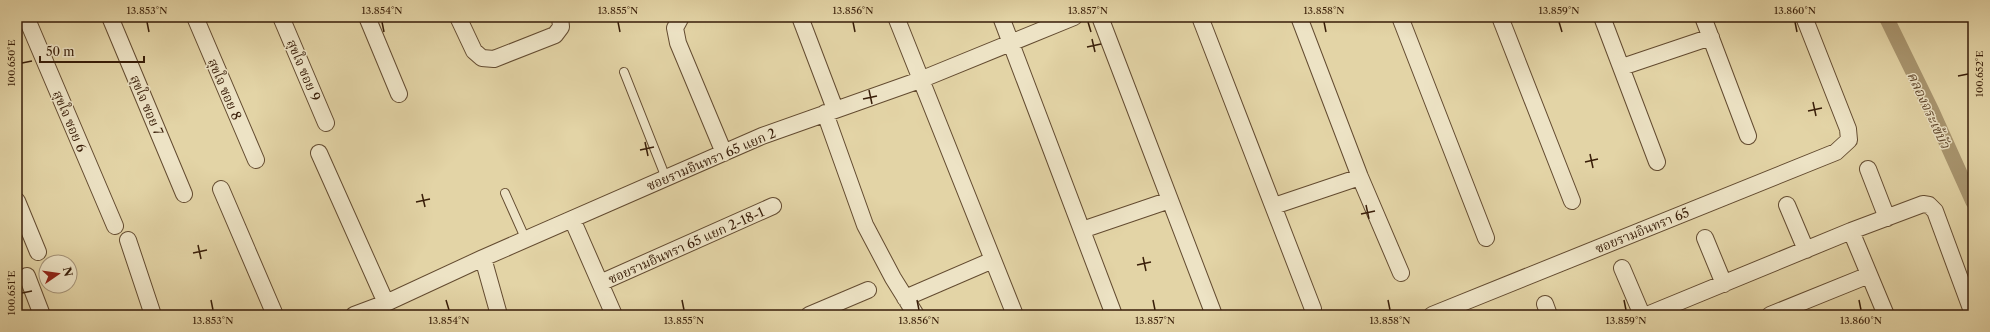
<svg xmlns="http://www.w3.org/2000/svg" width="1990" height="332" viewBox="0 0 1990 332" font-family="'Libre Caslon Text','Noto Serif Thai',serif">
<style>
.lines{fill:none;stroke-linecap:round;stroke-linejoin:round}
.canal{stroke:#a99670;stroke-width:15}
.lane-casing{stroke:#634b30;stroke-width:10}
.street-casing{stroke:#634b30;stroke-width:18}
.lane{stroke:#ede3c5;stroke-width:8}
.street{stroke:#ede3c5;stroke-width:16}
.ticks{fill:none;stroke:#381d08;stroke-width:1.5}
.labels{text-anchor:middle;stroke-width:3;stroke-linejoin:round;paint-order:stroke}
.street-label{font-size:13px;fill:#381d08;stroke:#ede3c5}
.water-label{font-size:14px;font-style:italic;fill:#60472c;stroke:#ede3c5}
.neatline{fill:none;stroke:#381d08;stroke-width:1.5}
.ticks-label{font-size:10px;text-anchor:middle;fill:#381d08}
</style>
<rect width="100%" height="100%" fill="#e3d4a6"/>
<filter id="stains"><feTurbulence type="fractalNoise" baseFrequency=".005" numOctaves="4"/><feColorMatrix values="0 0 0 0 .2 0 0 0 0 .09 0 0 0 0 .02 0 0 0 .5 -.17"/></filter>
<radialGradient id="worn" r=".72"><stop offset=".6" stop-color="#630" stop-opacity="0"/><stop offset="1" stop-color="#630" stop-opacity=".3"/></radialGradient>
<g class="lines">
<!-- canal -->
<path class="canal" d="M1886,17L1932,111L1973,202"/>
<defs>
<path id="lane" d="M624,72L666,178
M505,193L526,240"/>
<path id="street" d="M26,17L115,226
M110,17L184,194
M195,17L256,160
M281,17L326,123
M367,17L399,94
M458,17L474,51L482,58L494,59L555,35L561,27L560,17
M681,17L675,28L678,43L724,153
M800,17L835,109
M896,17L1015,315
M1001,17L1114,315
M1100,17L1214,315
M1200,17L1313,309
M1299,17L1360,177L1401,273
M1400,17L1486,238
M1500,17L1572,201
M1602,17L1657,162
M1703,17L1748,136
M1622,67L1711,37
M825,113L865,225L893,278L916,315
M319,153L386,303
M1868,169L1887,218
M221,189L275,315
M17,201L38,252
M1787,205L1806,250
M1274,206L1360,177
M572,219L614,315
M1082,230L1170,200
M1851,231L1886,315
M1705,238L1724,284
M128,240L153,315
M483,258L499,315
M1622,268L1642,315
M27,276L42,315
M600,283L773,206
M905,298L993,260
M1545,304L1549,315
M354,315L386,303L483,258L762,136L920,80L1074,17
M809,315L868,290
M1432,315L1836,152L1849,140L1848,129L1804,17
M1647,315L1851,231L1923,204L1929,205L1935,211L1973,314
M1770,315L1869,275"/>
</defs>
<!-- lane casing -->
<use href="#lane" class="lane-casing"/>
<!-- street casing -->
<use href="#street" class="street-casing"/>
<!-- lane -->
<use href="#lane" class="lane"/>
<!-- street -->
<use href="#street" class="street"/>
</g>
<!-- ticks -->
<path class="ticks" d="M147,22L149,32M382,22L384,32M618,22L620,32M853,22L855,32M1088,22L1091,32M1324,22L1326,32M1559,22L1562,32M1795,22L1797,32M1092,39L1095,52M1087,47L1101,44M22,63L32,61M1958,76L1968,74M869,90L872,104M863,99L877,96M1813,102L1816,116M1808,111L1822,108M645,142L648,156M640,150L654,147M1590,154L1593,168M1585,162L1598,159M422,194L425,207M416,202L430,199M1366,205L1369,219M1361,214L1375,211M198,245L201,259M193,253L207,250M1143,257L1146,271M1137,265L1151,262M22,293L32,291M211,300L213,310M446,300L449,310M682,300L684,310M917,300L919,310M1153,300L1155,310M1388,300L1390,310M1624,300L1626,310M1859,300L1861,310"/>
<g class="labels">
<!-- street labels -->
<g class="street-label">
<text transform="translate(304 70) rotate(67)" y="5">สุขใจ ซอย 9</text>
<text transform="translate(225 89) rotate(67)" y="5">สุขใจ ซอย 8</text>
<text transform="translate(147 105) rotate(67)" y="5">สุขใจ ซอย 7</text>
<text transform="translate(70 121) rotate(67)" y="5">สุขใจ ซอย 6</text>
<text transform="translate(711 159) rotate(-23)" y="5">ซอยรามอินทรา 65 แยก 2</text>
<text transform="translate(1642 230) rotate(-22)" y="5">ซอยรามอินทรา 65</text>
<text transform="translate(686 245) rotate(-24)" y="5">ซอยรามอินทรา 65 แยก 2-18-1</text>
</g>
<!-- water labels -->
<g class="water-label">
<text transform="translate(1929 110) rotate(65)" y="5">คลองจระเข้บัว</text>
</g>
</g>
<!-- margin -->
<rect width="1990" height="332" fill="none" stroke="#e3d4a6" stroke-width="44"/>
<!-- north arrow -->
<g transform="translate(58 274) rotate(77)"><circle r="19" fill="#ede3c5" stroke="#a59479"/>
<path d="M0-3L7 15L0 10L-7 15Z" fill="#8f2418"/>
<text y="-6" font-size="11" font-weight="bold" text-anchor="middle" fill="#381d08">N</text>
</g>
<!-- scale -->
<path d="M40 56v6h104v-6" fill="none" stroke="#381d08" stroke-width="2"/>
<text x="46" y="56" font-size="12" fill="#381d08" stroke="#ede3c5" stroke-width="3" paint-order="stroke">50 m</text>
<rect x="22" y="22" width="1946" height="288" class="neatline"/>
<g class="ticks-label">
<text x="147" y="14">13.853°N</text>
<text x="382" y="14">13.854°N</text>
<text x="618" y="14">13.855°N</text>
<text x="853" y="14">13.856°N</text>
<text x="1088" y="14">13.857°N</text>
<text x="1324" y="14">13.858°N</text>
<text x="1559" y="14">13.859°N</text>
<text x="1795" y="14">13.860°N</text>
<text transform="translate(11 63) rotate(-90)" y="4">100.650°E</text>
<text transform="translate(1979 74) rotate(-90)" y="4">100.652°E</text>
<text transform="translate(11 293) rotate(-90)" y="4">100.651°E</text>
<text x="213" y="324">13.853°N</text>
<text x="449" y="324">13.854°N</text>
<text x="684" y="324">13.855°N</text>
<text x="919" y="324">13.856°N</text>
<text x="1155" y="324">13.857°N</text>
<text x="1390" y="324">13.858°N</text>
<text x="1626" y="324">13.859°N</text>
<text x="1861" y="324">13.860°N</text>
</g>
<rect width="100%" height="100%" filter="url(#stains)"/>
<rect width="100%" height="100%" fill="url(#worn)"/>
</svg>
